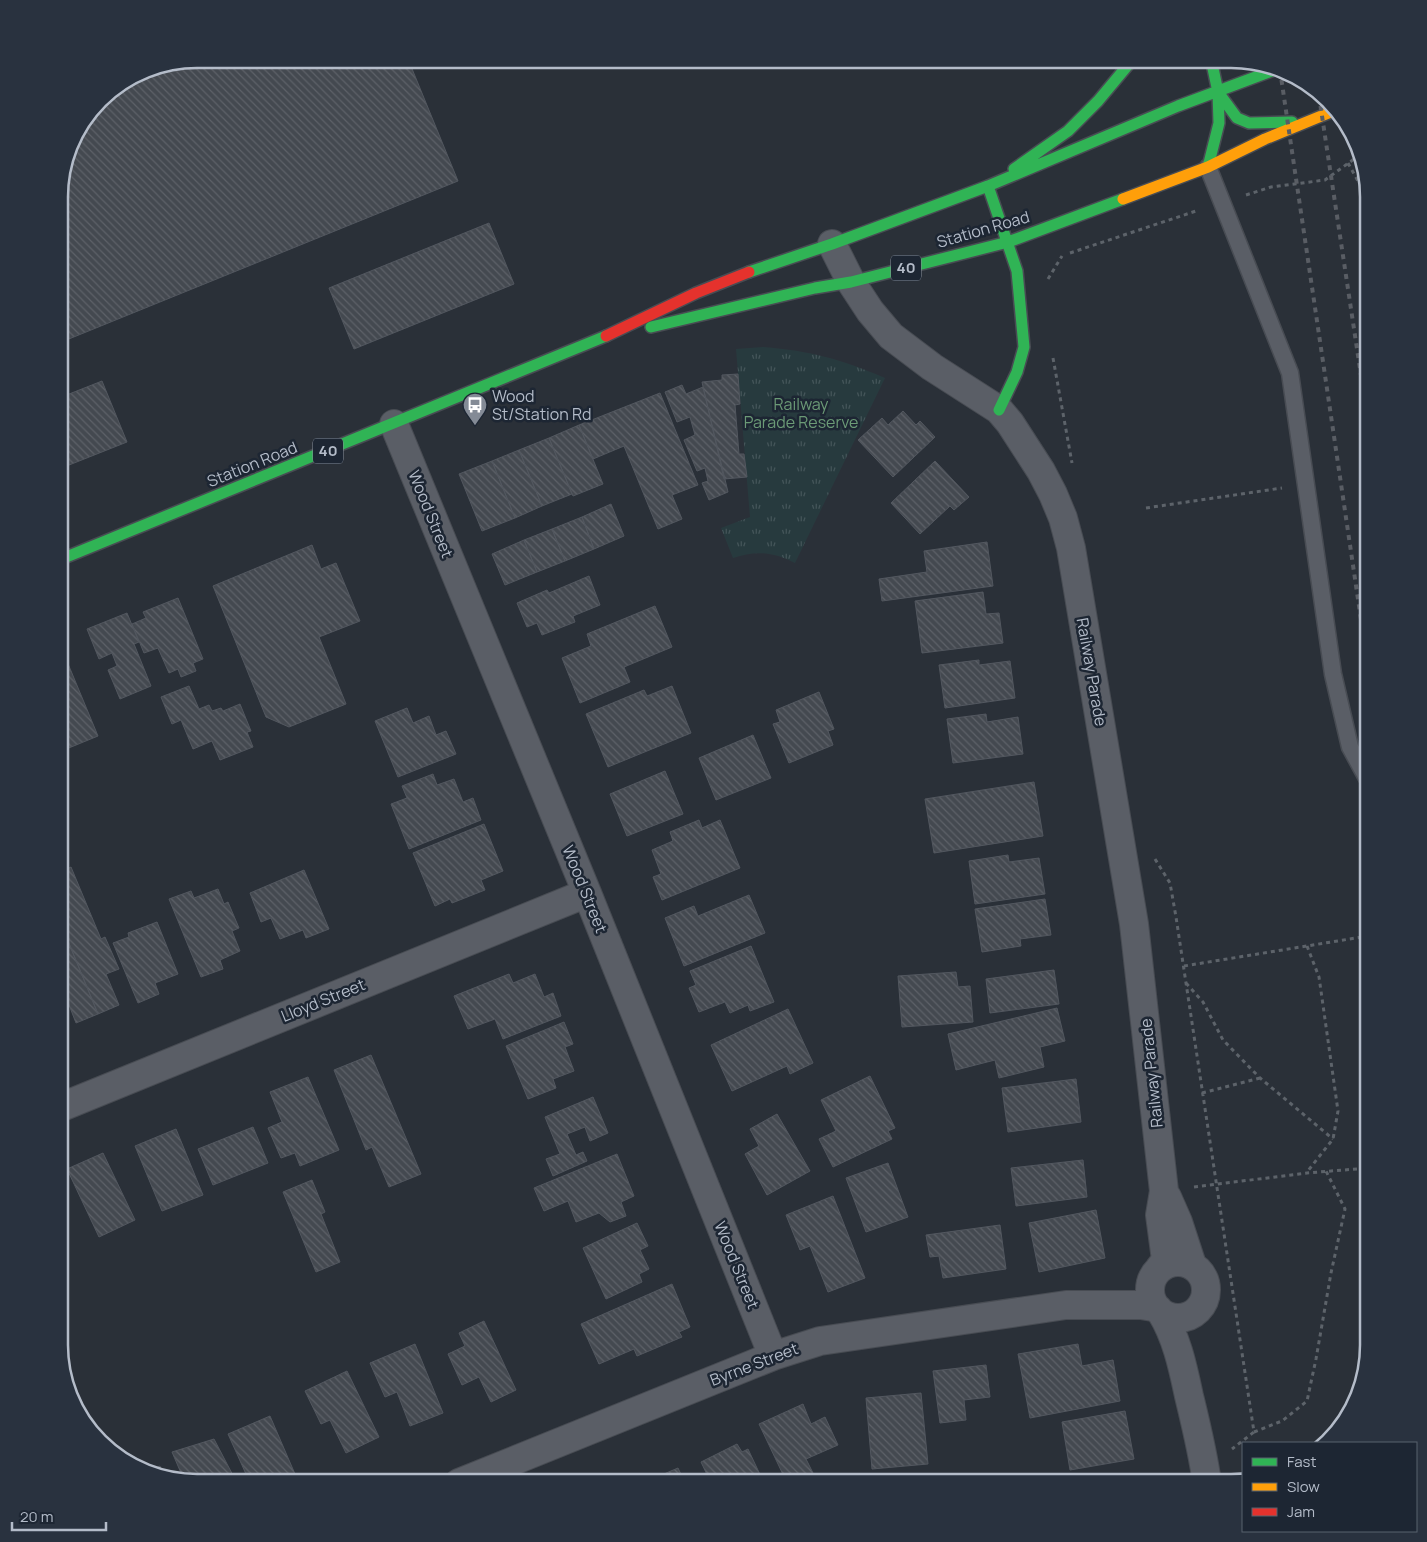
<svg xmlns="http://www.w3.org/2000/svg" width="1427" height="1542" viewBox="0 0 1427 1542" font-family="Manrope,sans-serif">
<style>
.park{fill:url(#park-tufts)}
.building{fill:url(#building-back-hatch);stroke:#52575f}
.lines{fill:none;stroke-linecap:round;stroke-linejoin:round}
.lane-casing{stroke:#484c53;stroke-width:19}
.street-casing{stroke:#484c53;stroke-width:30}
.fast-casing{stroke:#484c53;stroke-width:14}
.slow-casing{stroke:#484c53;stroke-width:14}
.jam-casing{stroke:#484c53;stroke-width:14}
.path{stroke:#5d636a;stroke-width:3;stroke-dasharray:4 4;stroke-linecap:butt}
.lane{stroke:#5a5e66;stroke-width:16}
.street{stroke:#5a5e66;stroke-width:28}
.fast{stroke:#30b455;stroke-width:11}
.slow{stroke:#ff9f0a;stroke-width:11}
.jam{stroke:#e5322d;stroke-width:11}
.rail{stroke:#595d64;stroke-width:4;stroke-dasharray:5 5;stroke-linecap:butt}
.labels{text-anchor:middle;stroke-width:5;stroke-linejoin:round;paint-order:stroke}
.shield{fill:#1d2633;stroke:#878f9c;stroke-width:1}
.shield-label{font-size:15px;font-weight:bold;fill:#b4bcc9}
.street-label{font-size:16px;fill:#b4bcc9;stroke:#1d2633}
.poi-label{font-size:16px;fill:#b4bcc9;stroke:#1d2633;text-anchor:start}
.park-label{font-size:16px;fill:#6b9a76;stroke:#1d2633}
.rim{fill:none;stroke:#b4bcc9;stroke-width:2.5}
</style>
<defs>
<pattern id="park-tufts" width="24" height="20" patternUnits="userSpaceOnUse" patternTransform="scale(1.25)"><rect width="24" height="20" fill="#273a3e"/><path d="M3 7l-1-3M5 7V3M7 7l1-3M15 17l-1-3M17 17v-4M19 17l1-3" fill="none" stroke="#445559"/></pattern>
<pattern id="building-back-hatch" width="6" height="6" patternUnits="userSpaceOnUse" patternTransform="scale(1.25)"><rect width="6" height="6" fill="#444950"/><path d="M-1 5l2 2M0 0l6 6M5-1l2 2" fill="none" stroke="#5d6168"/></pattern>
</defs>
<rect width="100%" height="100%" fill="#2a3038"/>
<!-- park -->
<path class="park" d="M763,347C811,351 841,359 885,378L795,563C774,552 756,550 733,558L721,528L750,517L736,349Z"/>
<!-- building -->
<path class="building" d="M197,59H408L458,181L59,343V187L73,136L106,93L144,69Z
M489,223L514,284L354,349L329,288Z
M738,374L740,404L735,405L739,454H744L747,477L724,479L702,382L722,380V375Z
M102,381L127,442L59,469V398Z
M682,385L686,394L703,387L728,492L709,500L702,483L708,481L705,468L697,471L684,440L695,435L690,417L677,422L665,392Z
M660,393L698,485L672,495L682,519L658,529L624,446L593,459L579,425Z
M903,411L916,425L920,421L935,437L893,477L858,440L882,418L888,425Z
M579,425L603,484L573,496L549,438Z
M549,438L572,494L542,506L519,450Z
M519,450L542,506L515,518L492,461Z
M492,461L515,518L482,531L459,474Z
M935,461L969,497L954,510L950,506L920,534L891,503Z
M611,504L624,536L594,549L582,517Z
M582,517L594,549L565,561L552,529Z
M552,529L565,561L537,572L524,540Z
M524,540L537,572L505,585L492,554Z
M987,542L993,586L882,601L879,579L927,572L924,551Z
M312,545L321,569L336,563L360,621L319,637L346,704L289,727L266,717L213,586Z
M589,576L600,605L573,616L575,622L542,635L537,623L527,627L517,603L547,590L549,593Z
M983,592L986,614L999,613L1003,643L922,653L915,601Z
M178,598L203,659L193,663L196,671L181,677L178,669L169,673L158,648L144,653L132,624L146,618L143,612Z
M655,606L672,647L624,667L630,682L580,703L562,658L591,646L587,634Z
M127,613L139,642L134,644L151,686L120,699L108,670L117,666L112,653L99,659L87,629Z
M59,642L98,736L59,752Z
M979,660V665L1010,661L1015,698L945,708L939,665Z
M189,686L199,709L209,705L212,711L221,708L223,711L240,704L251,731L247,732L253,747L220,760L212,741L193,749L181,720L172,724L161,697Z
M672,686L691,733L608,767L586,714L644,690L647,696Z
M819,692L834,729L828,731L833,745L789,763L773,724L780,722L776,710Z
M407,708L413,723L429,716L436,735L446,731L456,754L398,777L375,721Z
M986,714L987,722L1018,717L1023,754L953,763L947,719Z
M753,735L771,778L716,800L699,758Z
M665,771L683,814L627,836L610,794Z
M433,774L437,785L454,779L463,802L473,798L481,820L409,849L391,804L407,798L402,786Z
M1034,782L1043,836L934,853L925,799Z
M699,820L702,828L720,820L740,868L662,900L653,877L661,874L652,850L673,841L670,832Z
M484,824L503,871L481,880L485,890L452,903L450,899L435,906L413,853Z
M1008,855L1009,862L1039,858L1045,894L975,904L969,861Z
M63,858L67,869L71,867L101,939L105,937L119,969L106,974L119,1005L98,1014L59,919V860Z
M304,870L329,929L306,938L303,930L280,939L271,918L261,922L250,893Z
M218,889L224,904L228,902L239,928L232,931L240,951L220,960L223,969L201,977L169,899L191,891L194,898Z
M749,895L765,933L684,966L665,918L694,906L698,916Z
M1045,899L1051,935L1020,939L1021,946L982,952L975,909Z
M59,919L98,1014L76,1023L66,997L59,999Z
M157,922L178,974L155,983L159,994L138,1003L113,943L129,937L128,933Z
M751,946L774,1002L750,1011L748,1005L730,1013L725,1002L699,1012L689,988L696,985L690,971Z
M1368,967V1026L1360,968Z
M1054,970L1059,1004L990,1013L986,979Z
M956,972L958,987L970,986L973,1022L902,1027L898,976Z
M509,974L513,983L535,974L544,997L553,993L561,1016L503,1039L495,1019L468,1029L454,996Z
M1057,1008L1065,1041L1040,1047L1044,1067L999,1078L995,1060L956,1070L948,1034Z
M788,1009L813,1063L790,1074L787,1066L732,1091L711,1045Z
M564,1022L573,1044L565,1047L574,1071L553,1079L556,1088L528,1099L506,1046Z
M371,1055L421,1174L389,1187L372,1147L366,1150L334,1070Z
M870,1076L895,1128L888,1131L892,1139L833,1167L819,1139L836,1131L821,1100Z
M308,1077L339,1150L300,1166L295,1153L281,1158L268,1128L282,1122L270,1092Z
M1076,1079L1081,1122L1008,1132L1002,1088Z
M593,1097L608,1133L590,1141L585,1127L567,1134L576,1155L583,1152L587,1161L553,1176L546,1159L560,1154L545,1117Z
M777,1114L810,1171L767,1195L745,1154L759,1146L750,1129Z
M253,1127L268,1163L213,1185L198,1149Z
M176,1129L203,1195L162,1211L135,1146Z
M103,1153L135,1220L99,1237L67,1169Z
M617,1154L634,1196L621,1202L626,1216L610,1222L599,1213L576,1222L568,1201L544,1211L534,1188Z
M1083,1160L1087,1197L1016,1206L1011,1168Z
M888,1163L908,1217L866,1232L846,1178Z
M312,1180L325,1212L321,1214L340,1262L316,1272L283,1192Z
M833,1196L865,1278L828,1292L810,1246L800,1250L786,1215Z
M1096,1210L1105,1258L1039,1272L1029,1223Z
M637,1223L648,1246L640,1250L649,1269L639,1274L642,1282L606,1299L583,1248Z
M1000,1225L1006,1269L943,1278L939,1256L930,1257L926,1235Z
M672,1284L690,1327L679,1332L682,1337L637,1356L634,1349L599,1364L581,1324Z
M484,1321L516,1390L491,1402L479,1377L462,1385L448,1354L465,1346L459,1333Z
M415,1344L443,1413L410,1426L397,1392L385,1397L370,1363Z
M1078,1344L1082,1366L1113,1360L1120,1401L1030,1418L1018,1354Z
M986,1365L990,1397L964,1400L966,1420L940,1423L933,1371Z
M347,1371L379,1437L346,1453L330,1420L321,1424L305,1391Z
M921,1393L928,1464L872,1469L866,1398Z
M803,1404L811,1424L825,1417L838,1445L806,1459L813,1473L787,1483L759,1424Z
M1125,1411L1134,1459L1070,1470L1062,1422Z
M270,1416L298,1481L292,1483H250L228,1434Z
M214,1439L237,1483H196L184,1480L172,1452Z
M737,1444L742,1452L748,1449L764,1483H711L701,1462Z
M160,1466L163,1476L147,1472Z
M678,1468L685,1483H645V1482Z"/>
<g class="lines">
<defs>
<path id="lane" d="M1208,167L1290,373L1333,674L1350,747L1368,780"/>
<path id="street" d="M832,244L851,282L870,311L891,336L932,367L999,410L1010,423L1041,471L1053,494L1063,518L1071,548L1134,924L1164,1191L1160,1215L1166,1260L1159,1269
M394,424L587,893L773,1356
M59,1108L587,893
M1167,1197L1178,1222L1192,1265
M1150 1290a28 28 0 1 1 56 0a28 28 0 1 1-56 0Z
M1161,1312C1177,1338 1183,1368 1189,1396C1196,1425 1203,1453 1207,1483
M459,1483L773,1356L820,1341L1066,1305H1141L1153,1307L1158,1309"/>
<path id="fast" d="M1211,59L1218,92
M1218,92L1237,118L1249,123L1292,122
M1208,167L1219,123L1218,92
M1014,169L1068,131L1098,101L1133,59
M988,186L1017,271L1024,347L1017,372L999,410
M749,272L832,244L988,186L1178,106L1277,69
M651,327L815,288L851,282L1008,242L1123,199
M59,560L606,336"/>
<path id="slow" d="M1123,199L1208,167L1265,139L1336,110"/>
<path id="jam" d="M606,336L696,293L749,272"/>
</defs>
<!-- lane casing -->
<use href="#lane" class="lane-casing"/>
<!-- street casing -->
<use href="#street" class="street-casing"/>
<!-- fast casing -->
<use href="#fast" class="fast-casing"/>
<!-- slow casing -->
<use href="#slow" class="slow-casing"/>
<!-- jam casing -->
<use href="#jam" class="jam-casing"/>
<!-- path -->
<path class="path" d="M1348,163L1364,192L1368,195
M1246,195L1271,187L1325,180L1361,154
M1070,253L1199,210
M1048,279L1062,256
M1053,358L1072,463
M1146,508L1282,488
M1155,859L1170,883L1176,917L1254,1432L1232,1449
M1307,946L1319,977L1338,1111L1333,1139L1307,1172
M1184,966L1368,936
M1186,983L1203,1002L1223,1040L1260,1078L1333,1139
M1202,1093L1260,1078
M1194,1187L1307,1173L1368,1168
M1254,1432L1282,1421L1307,1401L1316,1359L1331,1273L1345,1209L1326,1171"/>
<!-- lane -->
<use href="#lane" class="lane"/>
<!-- street -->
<use href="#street" class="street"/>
<!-- fast -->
<use href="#fast" class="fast"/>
<!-- slow -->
<use href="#slow" class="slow"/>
<!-- jam -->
<use href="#jam" class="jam"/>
<!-- rail -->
<path class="rail" d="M1280,70L1368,667
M1319,96L1368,422"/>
</g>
<!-- icons -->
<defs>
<symbol id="bus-pin" viewBox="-11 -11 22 30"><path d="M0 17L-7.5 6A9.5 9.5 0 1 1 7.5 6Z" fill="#848b96" stroke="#1d2633"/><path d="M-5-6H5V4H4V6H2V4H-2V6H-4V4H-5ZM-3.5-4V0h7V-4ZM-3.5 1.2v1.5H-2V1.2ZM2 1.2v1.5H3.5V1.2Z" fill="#fff"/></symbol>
</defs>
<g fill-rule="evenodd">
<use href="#bus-pin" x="461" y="391" width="28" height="38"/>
</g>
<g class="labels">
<!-- shield labels -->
<g class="shield">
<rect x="891" y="255.5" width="30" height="25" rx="4"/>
<rect x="313" y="438.5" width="30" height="25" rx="4"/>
</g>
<g class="shield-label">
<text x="906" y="273">40</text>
<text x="328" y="456">40</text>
</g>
<!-- street labels -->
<g class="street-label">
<text transform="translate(983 229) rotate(-16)" y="6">Station Road</text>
<text transform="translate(252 464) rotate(-22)" y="6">Station Road</text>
<text transform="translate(431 514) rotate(68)" y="6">Wood Street</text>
<text transform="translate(1092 672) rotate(80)" y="6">Railway Parade</text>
<text transform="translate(585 889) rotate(68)" y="6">Wood Street</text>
<text transform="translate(323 1000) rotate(-22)" y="6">Lloyd Street</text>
<text transform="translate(1151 1073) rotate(-96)" y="6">Railway Parade</text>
<text transform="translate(737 1265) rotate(68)" y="6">Wood Street</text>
<text transform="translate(754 1364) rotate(-21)" y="6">Byrne Street</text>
</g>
<!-- poi labels -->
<g class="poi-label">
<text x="492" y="402">Wood<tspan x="492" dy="18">St/Station Rd</tspan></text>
</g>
<!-- park labels -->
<g class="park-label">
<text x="801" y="410">Railway<tspan x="801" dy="18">Parade Reserve</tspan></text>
</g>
</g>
<!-- crop -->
<path d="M0 0H1427V1542H0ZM197 68H1231A129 129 0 0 1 1360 197V1345A129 129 0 0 1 1231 1474H197A129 129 0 0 1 68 1345V197A129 129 0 0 1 197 68Z" fill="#29323f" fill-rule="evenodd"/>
<path class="rim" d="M197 68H1231A129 129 0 0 1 1360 197V1345A129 129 0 0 1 1231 1474H197A129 129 0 0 1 68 1345V197A129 129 0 0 1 197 68Z"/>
<!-- legend -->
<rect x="1242" y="1442" width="175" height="90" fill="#1d2633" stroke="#59626f"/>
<rect x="1252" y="1458" width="25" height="8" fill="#30b455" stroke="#59626f"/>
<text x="1287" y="1467" font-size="15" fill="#b4bcc9">Fast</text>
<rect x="1252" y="1483" width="25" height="8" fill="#ff9f0a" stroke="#59626f"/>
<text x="1287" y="1492" font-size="15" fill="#b4bcc9">Slow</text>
<rect x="1252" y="1508" width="25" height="8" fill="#e5322d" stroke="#59626f"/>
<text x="1287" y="1517" font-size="15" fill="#b4bcc9">Jam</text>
<!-- scale -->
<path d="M12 1522v8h94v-8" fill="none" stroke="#b4bcc9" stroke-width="2.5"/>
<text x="20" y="1522" font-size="15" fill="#b4bcc9" stroke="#1d2633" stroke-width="4" paint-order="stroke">20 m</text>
</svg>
